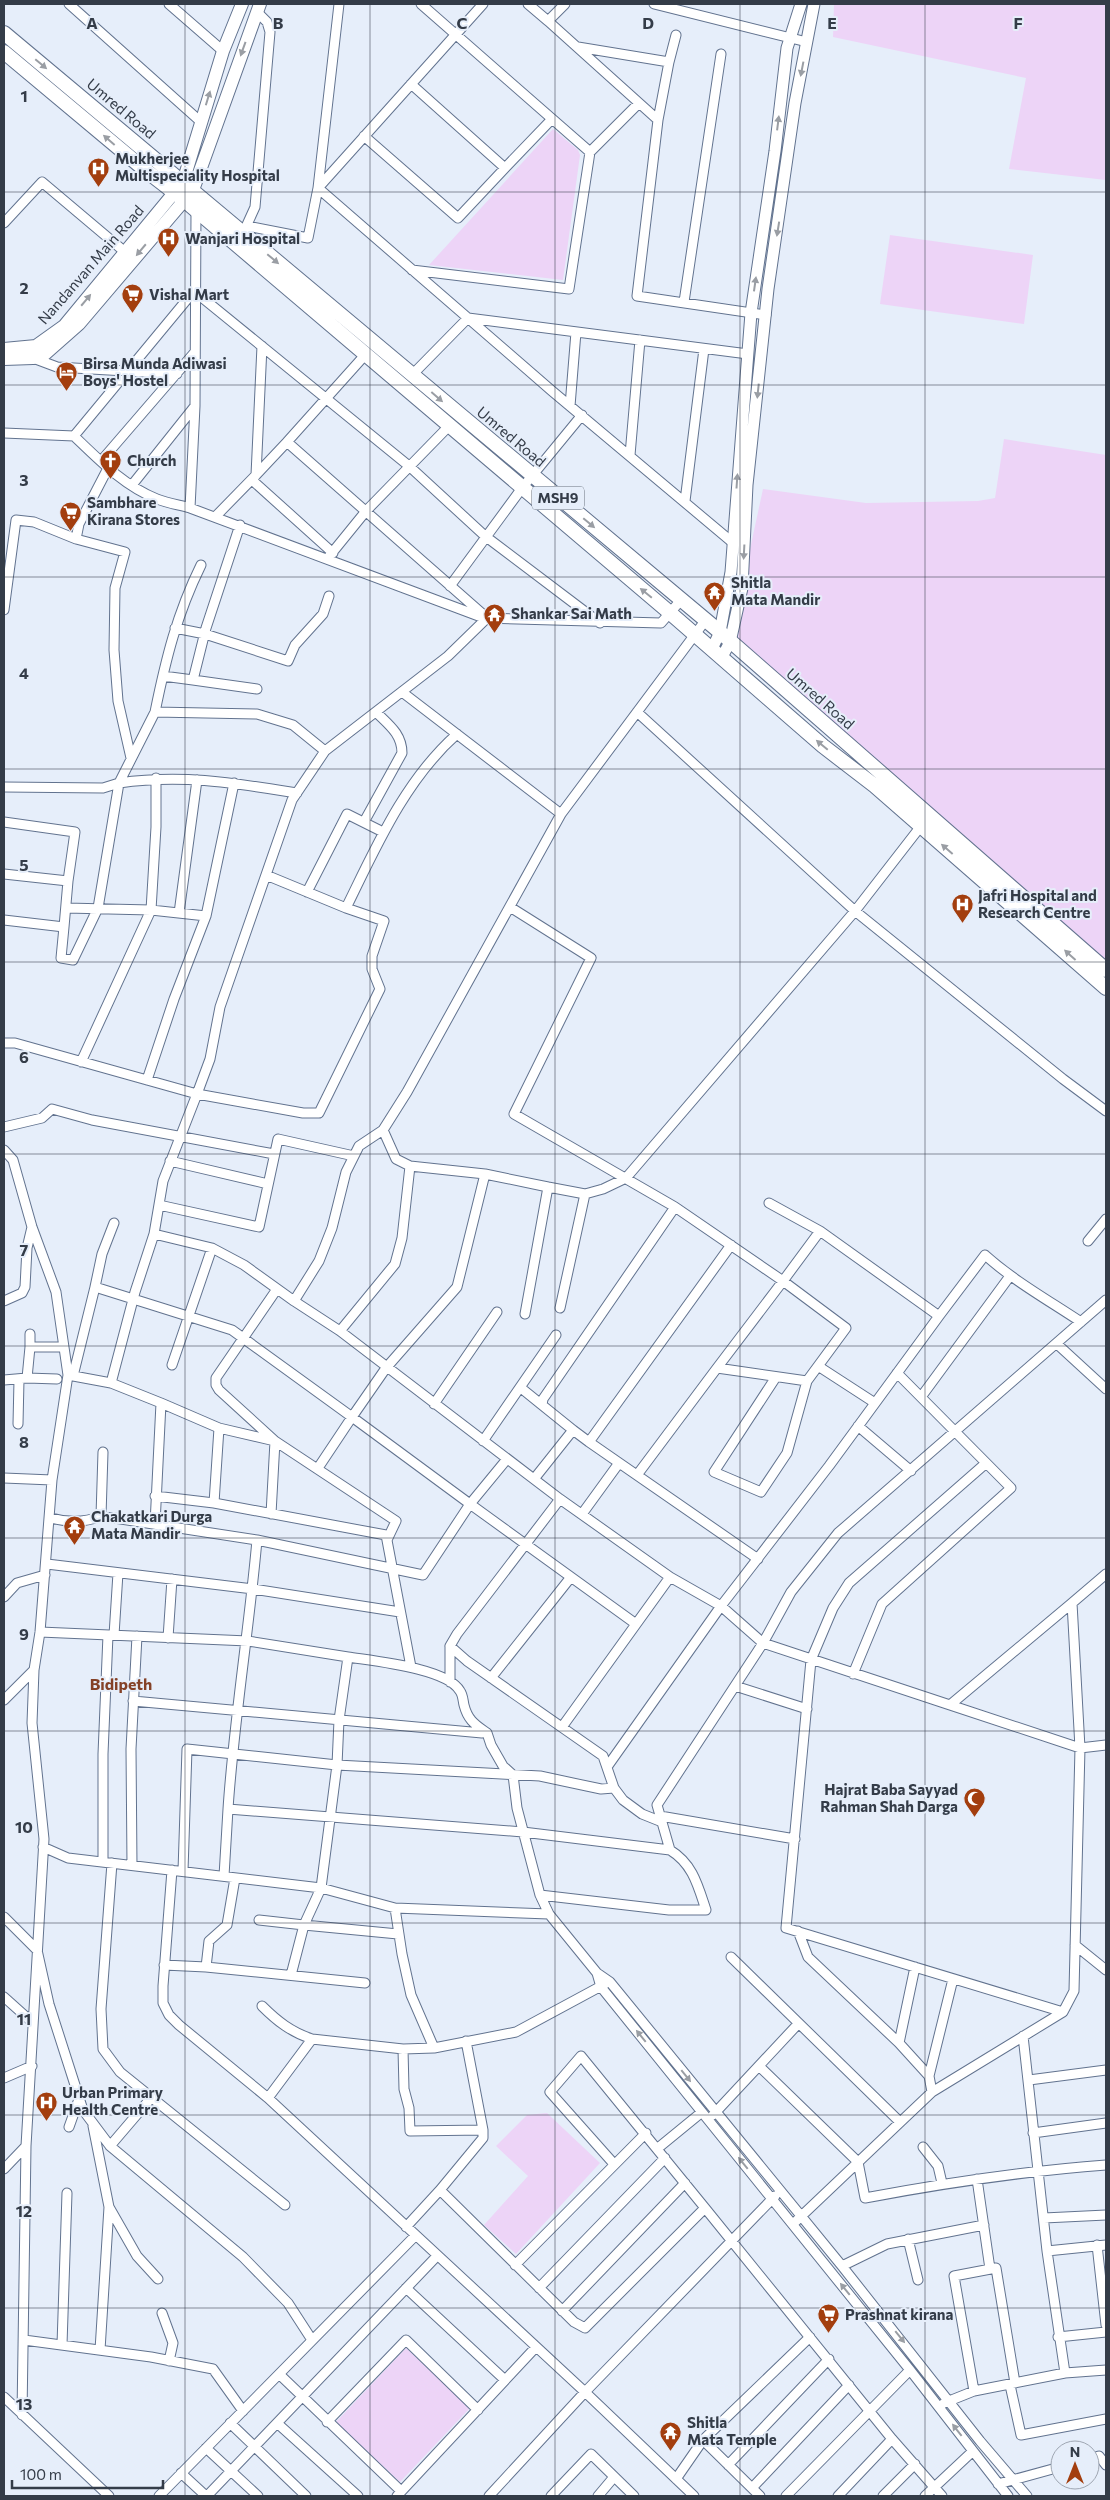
<svg xmlns="http://www.w3.org/2000/svg" width="1110" height="2500" viewBox="0 0 1110 2500" font-family="Commissioner,sans-serif">
<style>
.green{fill:#edd4f7}
.lines{fill:none;stroke-linecap:round;stroke-linejoin:round}
.minor-casing{stroke:#62738f;stroke-width:11}
.tertiary-casing{stroke:#62738f;stroke-width:13}
.secondary-casing{stroke:#62738f;stroke-width:14}
.primary-casing{stroke:#62738f;stroke-width:16}
.minor{stroke:#fff;stroke-width:9}
.tertiary{stroke:#fff;stroke-width:11}
.secondary{stroke:#fff;stroke-width:12}
.primary{stroke:#fff;stroke-width:14}
.oneway{fill:#9a9ea4}
.grid{fill:none;stroke:#343c48;stroke-width:1;stroke-opacity:0.55}
.labels{text-anchor:middle;stroke-width:4;stroke-linejoin:round;paint-order:stroke}
.shield{fill:#e6eefa;stroke:#69717d;stroke-width:1}
.shield-label{font-size:14px;font-weight:bold;fill:#343c48}
.street-label{font-size:15px;fill:#343c48;stroke:#e6eefa}
.poi-label{font-size:15px;font-weight:bold;fill:#343c48;stroke:#e6eefa;text-anchor:start}
.neighbourhood-label{font-size:16px;font-weight:bold;fill:#844127;stroke:#e6eefa}
.grid-label{font-size:16px;text-anchor:middle;font-weight:bold;fill:#343c48;stroke:#e6eefa;stroke-width:4;stroke-linejoin:round;paint-order:stroke}
</style>
<rect width="100%" height="100%" fill="#e6eefa"/>
<!-- green -->
<path class="green" d="M834,4H1106V180L1009,169L1026,78L833,37Z
M553,129L578,150L580,155L563,280L429,265Z
M890,235L1033,255L1024,324L880,304Z
M1004,439L1106,455V970L730,642L763,489L866,503L978,501L995,498Z
M547,2113L600,2163L516,2254L484,2225L528,2176L496,2146L527,2115Z
M406,2348L470,2408L400,2482L336,2422Z"/>
<g class="lines">
<defs>
<path id="minor" d="M69,4L201,122
M169,4L223,51
M528,4L548,21L565,4
M654,4L807,42
M548,21L658,120L637,296L766,315
M578,47L669,62L658,120
M669,62L676,35
M411,84L505,168L552,119
M364,136L458,218L505,168
M590,152L639,103
M318,188L483,4
M318,188L339,4
M4,223L42,182L125,252
M247,226L308,238L318,188L552,391L732,542
M245,229L255,207L270,32L267,22L257,12
M412,270L569,289L590,152L421,4
M684,302L721,54
M33,358L57,367L177,374
M412,375L468,318L748,354
M195,406L196,211L198,209
M570,406L576,332
M4,433L74,436L194,291L409,466L485,536L600,623
M74,436C98,459 124,486 157,499C167,503 179,505 190,508
M287,442L365,355
M630,455L640,340
M101,461L195,352
M252,480L333,553
M132,485L195,406L190,508L484,618L661,623L681,600
M685,501L704,349
M216,516L256,475L262,346
M76,539L125,552L115,588L114,650L118,701L131,758
M327,559L366,511L450,425
M450,586L522,488L582,415
M4,610L16,520L34,522L76,539L79,524L108,468
M175,628L205,634L288,661L295,645L323,614L329,596
M163,676L193,680L206,628L240,525
M193,680L257,689
M402,692L561,814
M155,712C166,658 177,614 201,565
M637,712L855,911L921,826
M325,751L292,800L220,1007L210,1059L197,1094L303,1113H319L380,989L372,969V956L384,921L346,908C376,847 405,780 457,734
M4,787L103,788L119,783L155,712L257,714L293,725L325,751L448,656L487,618L287,442L256,475
M4,822L75,832L68,881
M364,822L402,753C402,734 389,725 376,712
M4,874L68,881L64,927L4,920
M266,875L346,908
M307,892L347,814L383,832
M510,907L591,958L514,1114L675,1207L783,1281L820,1231L939,1316L829,1466L721,1606L607,1767
M66,908L151,910L206,916
M179,913L197,780
M64,927L61,958L73,960L98,908L119,783C183,774 234,783 297,793
M4,1043H15L197,1094L163,1181L154,1234
M81,1062L151,910L156,827V778
M147,1080L174,999L206,916L234,783
M4,1127L42,1118L52,1109L92,1120L274,1154
M4,1150L13,1160L32,1227L56,1292L68,1375
M170,1161L268,1184
M485,1174L548,1187L525,1314
M548,1187L585,1194
M769,1203L820,1231
M159,1205L259,1227L278,1139L354,1156
M1088,1241L1106,1219
M731,1245L589,1442L758,1559
M95,1287L102,1254L114,1223
M4,1301L22,1293L25,1287L27,1248L32,1227
M294,1301L340,1331L560,1499
M560,1308L585,1194L603,1189L626,1178L855,911L1063,1079L1106,1111
M939,1316L985,1255C1014,1281 1048,1300 1081,1322
M340,1331L395,1264L402,1238L410,1166L396,1159L383,1130
M1057,1344L1106,1389
M30,1347V1334
M172,1365L212,1248
M818,1366L875,1403
M717,1368L783,1281L846,1328L807,1381
M73,1376L95,1287L232,1330L352,1417L386,1368L457,1287L485,1174L410,1166
M27,1378L57,1379
M4,1380L27,1378L30,1347H64
M111,1383L161,1403L155,1524
M521,1388L542,1405
M921,1397L1010,1276
M434,1404L497,1312
M18,1424L19,1380
M858,1426L911,1471
M219,1428L275,1441L396,1521L387,1540
M573,1430L542,1405L543,1399L675,1207
M483,1441L556,1335
M507,1459L470,1504L636,1624
M985,1464L849,1583L833,1608L811,1660L786,1928L1063,2012
M637,1475L717,1368L807,1381L787,1453L761,1492L714,1472L776,1377
M4,1478L52,1480L68,1375L111,1383L135,1292L154,1234L212,1248L244,1265L294,1301L319,1261L332,1228L346,1172L359,1146L383,1130L407,1092L561,814L705,621
M534,1479L573,1430L589,1442
M155,1496L214,1503L219,1428L161,1403
M214,1503L386,1535L411,1667
M271,1514L275,1441L219,1390L216,1385V1378L277,1289
M582,1514L619,1463
M101,1516L103,1452
M51,1518C69,1523 84,1523 101,1516L257,1540C249,1630 234,1719 228,1809L523,1832L670,1850
M257,1540L423,1575L470,1504L352,1417L318,1468
M47,1564L253,1589L400,1612
M4,1597L17,1583L45,1575
M40,1632L248,1641L348,1657
M114,1635L118,1573
M168,1638L172,1579
M853,1674L882,1604L1011,1488L897,1373
M491,1678L571,1577
M450,1682V1646
M735,1686L807,1709
M4,1700L34,1670L40,1632L52,1480
M133,1701L482,1733
M950,1705L1080,1748L1106,1745
M562,1727L670,1577
M660,1816L795,1839
M662,1822L642,1814L623,1800L614,1788L603,1756L467,1661L450,1646L457,1634L560,1499L670,1577L721,1606L763,1643L950,1705L1072,1603
M43,1847L68,1858L321,1888L395,1908L549,1914L597,1973L610,1982L842,2266L980,2441L1027,2496
M103,1862V1754L108,1635
M112,1863L101,2009L103,2049L120,2072L285,2205
M132,1865L131,1749L137,1636
M172,1870L163,1986V2003L169,2015L179,2025L268,2098L585,2392L694,2496
M183,1871L187,1749L337,1765L540,1776L601,1789L614,1788
M224,1876L228,1809
M235,1878L227,1925L209,1941L206,1967L365,1983
M549,1914L540,1895L669,1910H706C698,1886 693,1864 670,1850L657,1805L763,1643L791,1592L838,1533L1106,1300
M4,1917L37,1950L49,2004L83,2110L110,2146L243,2257L288,2303L312,2340
M259,1920L304,1925L291,1975
M798,1931L808,1957L899,2043L929,2076L932,2092
M398,1934L304,1925L321,1888L337,1765L339,1720L348,1657C373,1661 447,1668 460,1691C463,1695 463,1701 464,1705C468,1721 476,1725 487,1733L491,1745L503,1766L513,1775L517,1808L540,1895
M1075,1945L1106,1970
M731,1957L900,2122
M164,1965L206,1967
M597,1973L601,1987L910,2370L1008,2496
M4,1997L33,2023
M262,2006C277,2021 291,2032 312,2039
M466,2041L483,2130
M899,2043L915,1967
M434,2048L516,2032L605,1984
M403,2049L404,2089L409,2108L410,2131L483,2130V2138L440,2190
M760,2067L858,2162L865,2198C945,2183 1025,2171 1106,2165
M929,2076L953,1979
M4,2078L32,2066
M1029,2080L1106,2070
M268,2098L312,2039L403,2049L434,2048L411,1995L402,1954L395,1908
M713,2115L798,2024
M93,2126L109,2207L137,2256L158,2279
M69,2127L79,2099
M1033,2133L1106,2123
M110,2146L151,2098
M923,2147L938,2166L942,2183
M658,2148L702,2112
M614,2164L550,2092L581,2056L705,2208
M4,2169L26,2146
M977,2179L990,2269
M1044,2218L1106,2215
M793,2224L932,2092L1063,2012L1074,1991L1080,1748L1072,1603L1106,1574
M406,2227L440,2190L574,2322L585,2328L705,2208L892,2439L942,2496
M908,2239L918,2280
M1097,2245L1106,2325
M1047,2251L1106,2245
M515,2265L646,2133
M842,2266L887,2244L984,2225
M406,2288L505,2380
M539,2288L665,2158
M562,2311L685,2183
M162,2313L173,2343L169,2361
M1058,2337L1106,2332
M24,2340L151,2357L213,2369L243,2411
M62,2345L67,2193
M100,2350L109,2207
M1065,2373L1106,2370
M279,2374L401,2491
M1010,2385L1021,2435L1106,2419
M974,2391L954,2276L996,2268L1015,2383
M4,2397L109,2496
M944,2403L974,2391L1065,2373L1047,2251L1023,2036
M22,2415L26,2146L44,1839L32,1723L34,1670
M327,2422L406,2340L478,2410
M230,2423L306,2496
M277,2423L358,2496
M206,2448L258,2496
M1090,2459L1099,2456L1106,2465
M728,2465L829,2359
M181,2473L206,2496
M676,2479L703,2440
M998,2484L1060,2467
M752,2488L849,2385
M159,2496L415,2236
M207,2496L437,2256
M397,2496L536,2347
M489,2496L585,2392L775,2196
M551,2496L591,2454L634,2496
M598,2496L614,2477
M760,2496L703,2440L810,2337
M786,2496L910,2370
M838,2496L892,2439
M883,2496L915,2464
M925,2496L973,2451"/>
<path id="tertiary" d="M712,649L720,632L731,572L751,313L775,151L787,48L801,4
M722,657L730,642L742,588L747,485L768,289L795,103L814,4"/>
<path id="secondary" d="M4,349L36,346L64,326L183,182L223,51L242,4
M4,359L33,358L45,354L79,324L193,190L260,4"/>
<path id="primary" d="M4,33L720,632L1106,970
M4,52L144,169L184,200L669,612L823,746L875,786L1106,988"/>
</defs>
<!-- minor casing -->
<use href="#minor" class="minor-casing"/>
<!-- tertiary casing -->
<use href="#tertiary" class="tertiary-casing"/>
<!-- secondary casing -->
<use href="#secondary" class="secondary-casing"/>
<!-- primary casing -->
<use href="#primary" class="primary-casing"/>
<!-- minor -->
<use href="#minor" class="minor"/>
<!-- tertiary -->
<use href="#tertiary" class="tertiary"/>
<!-- secondary -->
<use href="#secondary" class="secondary"/>
<!-- primary -->
<use href="#primary" class="primary"/>
</g>
<!-- one-way arrows -->
<defs><path id="oneway-solid" d="M-6-.8H1V-3.2L6.5 0L1 3.2V.8H-6Z" transform="scale(1.25)"/></defs>
<g class="oneway">
<use href="#oneway-solid" transform="translate(243 49) rotate(110)"/>
<use href="#oneway-solid" transform="translate(41 64) rotate(40)"/>
<use href="#oneway-solid" transform="translate(802 69) rotate(101)"/>
<use href="#oneway-solid" transform="translate(208 98) rotate(-73)"/>
<use href="#oneway-solid" transform="translate(778 123) rotate(-83)"/>
<use href="#oneway-solid" transform="translate(109 140) rotate(-139)"/>
<use href="#oneway-solid" transform="translate(778 229) rotate(99)"/>
<use href="#oneway-solid" transform="translate(141 250) rotate(130)"/>
<use href="#oneway-solid" transform="translate(273 259) rotate(40)"/>
<use href="#oneway-solid" transform="translate(755 284) rotate(-82)"/>
<use href="#oneway-solid" transform="translate(86 300) rotate(-50)"/>
<use href="#oneway-solid" transform="translate(758 391) rotate(96)"/>
<use href="#oneway-solid" transform="translate(437 397) rotate(41)"/>
<use href="#oneway-solid" transform="translate(737 481) rotate(-86)"/>
<use href="#oneway-solid" transform="translate(589 523) rotate(40)"/>
<use href="#oneway-solid" transform="translate(744 552) rotate(93)"/>
<use href="#oneway-solid" transform="translate(646 593) rotate(-141)"/>
<use href="#oneway-solid" transform="translate(822 745) rotate(-140)"/>
<use href="#oneway-solid" transform="translate(947 849) rotate(-139)"/>
<use href="#oneway-solid" transform="translate(1070 955) rotate(-138)"/>
<use href="#oneway-solid" transform="translate(641 2036) rotate(-129)"/>
<use href="#oneway-solid" transform="translate(686 2076) rotate(51)"/>
<use href="#oneway-solid" transform="translate(743 2163) rotate(-129)"/>
<use href="#oneway-solid" transform="translate(845 2289) rotate(-129)"/>
<use href="#oneway-solid" transform="translate(900 2337) rotate(51)"/>
<use href="#oneway-solid" transform="translate(957 2430) rotate(-128)"/>
</g>
<!-- grid -->
<path class="grid" d="M185,4V2496M370,4V2496M555,4V2496M740,4V2496M925,4V2496M4,192H1106M4,385H1106M4,577H1106M4,769H1106M4,962H1106M4,1154H1106M4,1346H1106M4,1538H1106M4,1731H1106M4,1923H1106M4,2115H1106M4,2308H1106"/>
<!-- icons -->
<defs>
<symbol id="hospital-pin" viewBox="-11 -11 22 30"><path d="M0 17L-7.5 6A9.5 9.5 0 1 1 7.5 6Z" fill="#a33e0e" stroke="#e6eefa"/><path d="M-5-5h3v3.5h4V-5h3V5h-3V1.5h-4V5h-3Z" fill="#fff"/></symbol>
<symbol id="supermarket-pin" viewBox="-11 -11 22 30"><path d="M0 17L-7.5 6A9.5 9.5 0 1 1 7.5 6Z" fill="#a33e0e" stroke="#e6eefa"/><path d="M-6-5.5h2.5l.6 2H6L4.5 2H-2.5L-4.4-4H-6ZM-1.5 3.2a1.3 1.3 0 1 0 .1 0ZM3 3.2a1.3 1.3 0 1 0 .1 0Z" fill="#fff"/></symbol>
<symbol id="hotel-pin" viewBox="-11 -11 22 30"><path d="M0 17L-7.5 6A9.5 9.5 0 1 1 7.5 6Z" fill="#a33e0e" stroke="#e6eefa"/><path d="M-6-4.5h1.5V1H6V5H4.5V3h-9V5H-6ZM-4 0a1.8 1.8 0 1 1 3.6 0ZM.5 0V-2.5h3Q6-2.5 6 0Z" fill="#fff"/></symbol>
<symbol id="church-pin" viewBox="-11 -11 22 30"><path d="M0 17L-7.5 6A9.5 9.5 0 1 1 7.5 6Z" fill="#a33e0e" stroke="#e6eefa"/><path d="M-1.2-6h2.4v3.5h3.3v2.4h-3.3V6h-2.4V-.1h-3.3v-2.4h3.3Z" fill="#fff"/></symbol>
<symbol id="temple-pin" viewBox="-11 -11 22 30"><path d="M0 17L-7.5 6A9.5 9.5 0 1 1 7.5 6Z" fill="#a33e0e" stroke="#e6eefa"/><path d="M0-6L5-2H3V0L6.5 2.5H4V6H1.5V3h-3V6H-4V2.5H-6.5L-3 0V-2H-5Z" fill="#fff"/></symbol>
<symbol id="mosque-pin" viewBox="-11 -11 22 30"><path d="M0 17L-7.5 6A9.5 9.5 0 1 1 7.5 6Z" fill="#a33e0e" stroke="#e6eefa"/><path d="M3.5-4.9A6 6 0 1 0 3.5 4.9A5 5 0 1 1 3.5-4.9Z" fill="#fff"/></symbol>
</defs>
<g fill-rule="evenodd">
<use href="#hospital-pin" x="86" y="156" width="25" height="34"/>
<use href="#hospital-pin" x="156" y="226" width="25" height="34"/>
<use href="#supermarket-pin" x="120" y="282" width="25" height="34"/>
<use href="#hotel-pin" x="54" y="360" width="25" height="34"/>
<use href="#church-pin" x="98" y="448" width="25" height="34"/>
<use href="#supermarket-pin" x="58" y="500" width="25" height="34"/>
<use href="#temple-pin" x="702" y="580" width="25" height="34"/>
<use href="#temple-pin" x="482" y="602" width="25" height="34"/>
<use href="#hospital-pin" x="950" y="892" width="25" height="34"/>
<use href="#temple-pin" x="62" y="1514" width="25" height="34"/>
<use href="#mosque-pin" x="962" y="1786" width="25" height="34"/>
<use href="#hospital-pin" x="34" y="2090" width="25" height="34"/>
<use href="#supermarket-pin" x="816" y="2302" width="25" height="34"/>
<use href="#temple-pin" x="658" y="2420" width="25" height="34"/>
</g>
<g class="labels">
<!-- shield labels -->
<rect class="shield" x="532" y="486.5" width="52" height="23" rx="4"/>
<g class="shield-label">
<text x="558" y="503">MSH9</text>
</g>
<!-- street labels -->
<g class="street-label">
<text transform="translate(121 109) rotate(40)" y="5">Umred Road</text>
<text transform="translate(91 265) rotate(-49)" y="5">Nandanvan Main Road</text>
<text transform="translate(511 437) rotate(40)" y="5">Umred Road</text>
<text transform="translate(820 699) rotate(41)" y="5">Umred Road</text>
</g>
<!-- poi labels -->
<g class="poi-label">
<text x="115" y="164">Mukherjee<tspan x="115" dy="17">Multispeciality Hospital</tspan></text>
<text x="185" y="244">Wanjari Hospital</text>
<text x="149" y="300">Vishal Mart</text>
<text x="83" y="369">Birsa Munda Adiwasi<tspan x="83" dy="17">Boys' Hostel</tspan></text>
<text x="127" y="466">Church</text>
<text x="87" y="508">Sambhare<tspan x="87" dy="17">Kirana Stores</tspan></text>
<text x="731" y="588">Shitla<tspan x="731" dy="17">Mata Mandir</tspan></text>
<text x="511" y="619">Shankar Sai Math</text>
<text x="978" y="901">Jafri Hospital and<tspan x="978" dy="17">Research Centre</tspan></text>
<text x="91" y="1522">Chakatkari Durga<tspan x="91" dy="17">Mata Mandir</tspan></text>
<text x="958" y="1795" text-anchor="end">Hajrat Baba Sayyad<tspan x="958" dy="17">Rahman Shah Darga</tspan></text>
<text x="62" y="2098">Urban Primary<tspan x="62" dy="17">Health Centre</tspan></text>
<text x="845" y="2320">Prashnat kirana</text>
<text x="687" y="2428">Shitla<tspan x="687" dy="17">Mata Temple</tspan></text>
</g>
<!-- neighbourhood labels -->
<g class="neighbourhood-label">
<text x="121" y="1690">Bidipeth</text>
</g>
</g>
<g class="grid-label">
<text x="92" y="29">A</text>
<text x="278" y="29">B</text>
<text x="462" y="29">C</text>
<text x="648" y="29">D</text>
<text x="832" y="29">E</text>
<text x="1018" y="29">F</text>
<text x="24" y="102">1</text>
<text x="24" y="294">2</text>
<text x="24" y="486">3</text>
<text x="24" y="679">4</text>
<text x="24" y="871">5</text>
<text x="24" y="1063">6</text>
<text x="24" y="1256">7</text>
<text x="24" y="1448">8</text>
<text x="24" y="1640">9</text>
<text x="24" y="1833">10</text>
<text x="24" y="2025">11</text>
<text x="24" y="2217">12</text>
<text x="24" y="2410">13</text>
</g>
<!-- border -->
<rect width="1110" height="2500" fill="none" stroke="#343c48" stroke-width="10"/>
<!-- north arrow -->
<g transform="translate(1075 2465)"><circle r="24" fill="#e6eefa" stroke="#9fa7b3"/>
<path d="M0-4L9 19L0 12L-9 19Z" fill="#a33e0e"/>
<text y="-8" font-size="14" font-weight="bold" text-anchor="middle" fill="#343c48">N</text>
</g>
<!-- scale -->
<path d="M12 2480v8h151v-8" fill="none" stroke="#343c48" stroke-width="2.5"/>
<text x="20" y="2480" font-size="15" fill="#343c48" stroke="#e6eefa" stroke-width="4" paint-order="stroke">100 m</text>
</svg>
